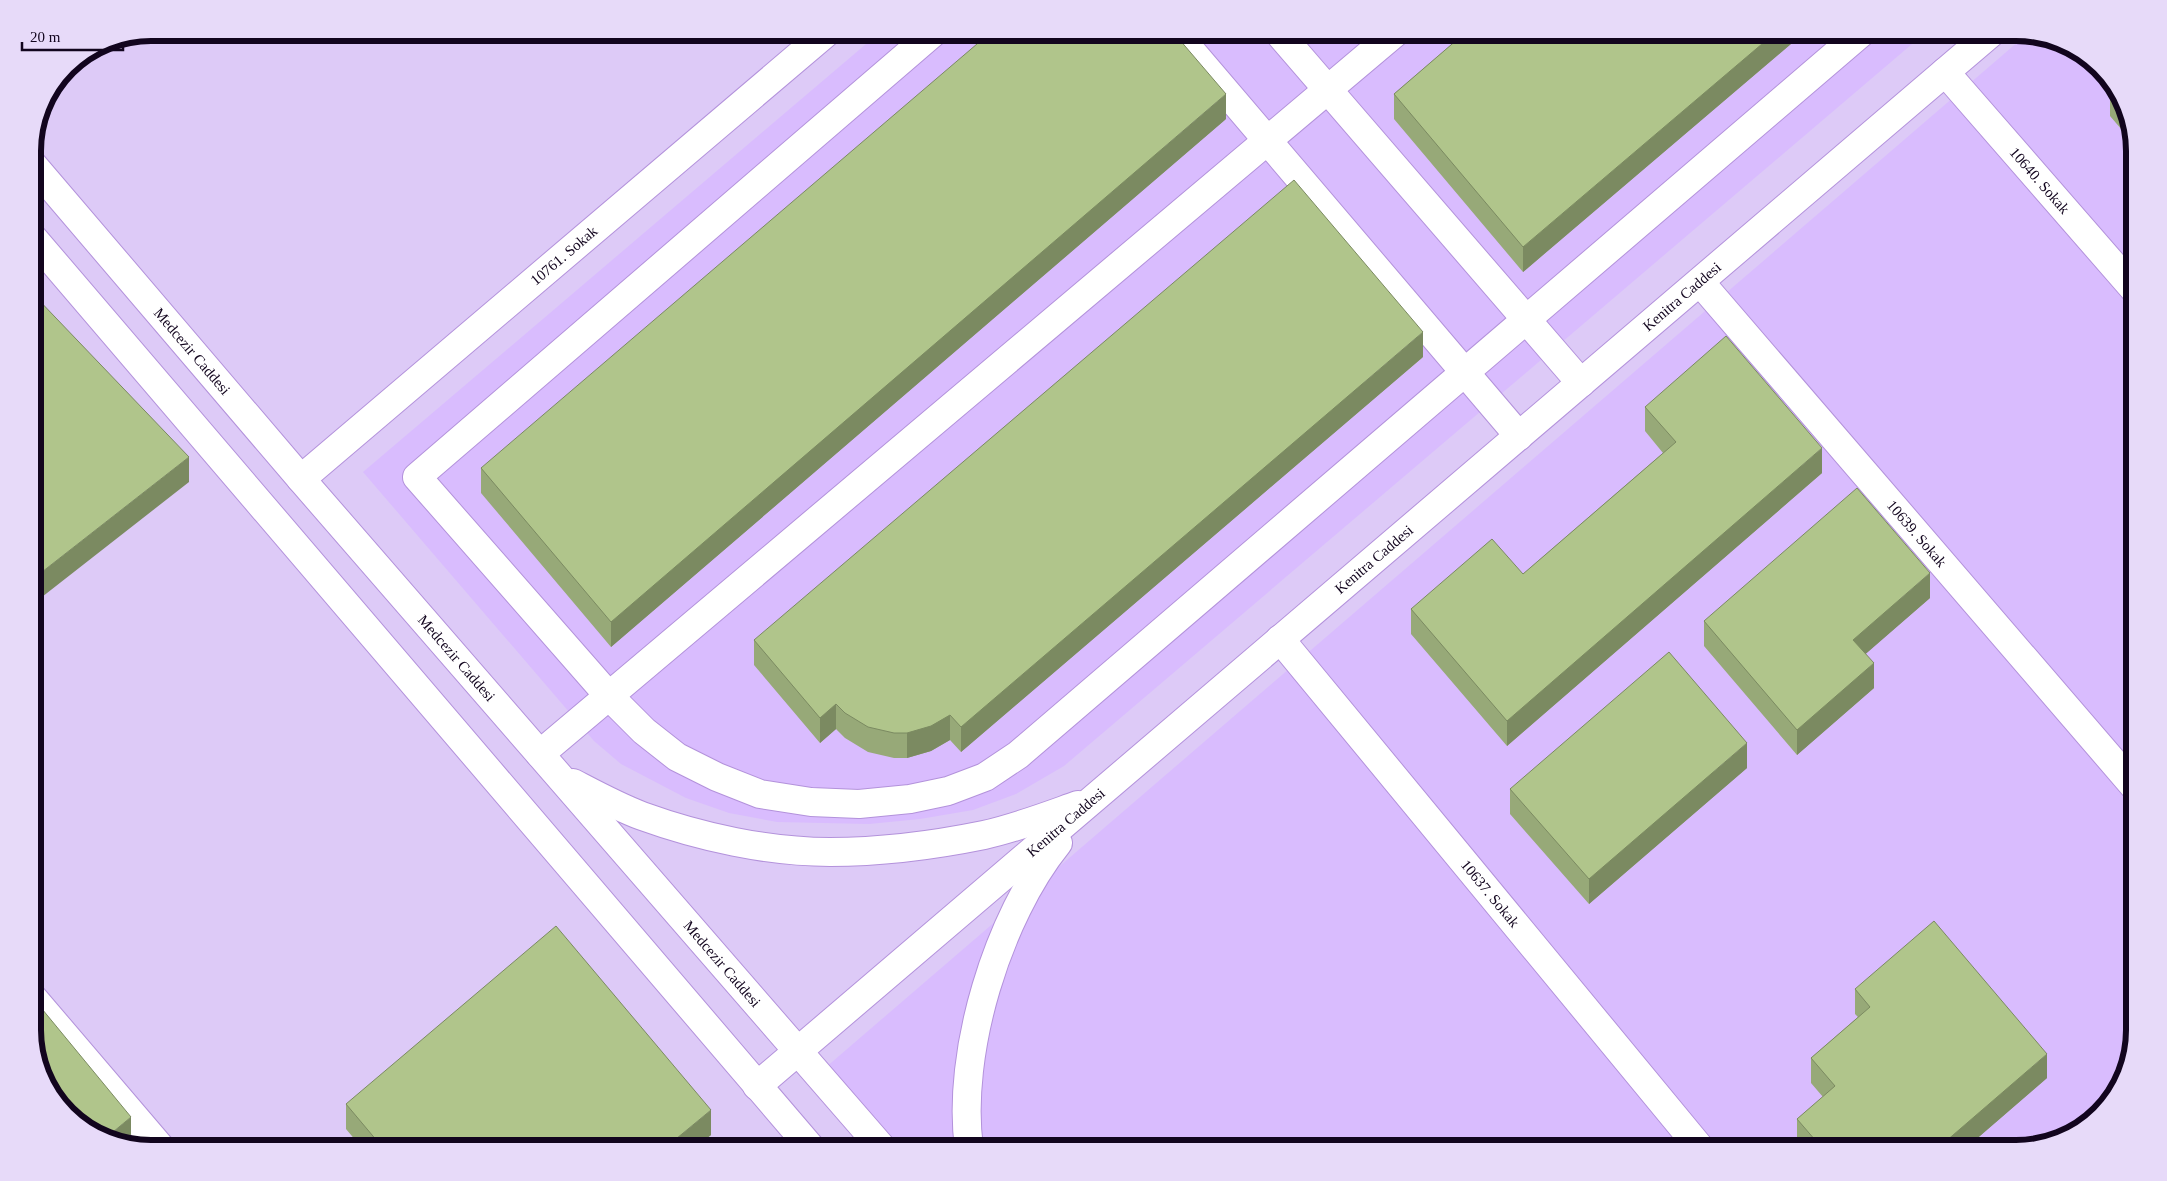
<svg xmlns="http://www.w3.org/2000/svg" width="2167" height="1181" viewBox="0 0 2167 1181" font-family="'Times New Roman',serif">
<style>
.built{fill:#d9bcfe}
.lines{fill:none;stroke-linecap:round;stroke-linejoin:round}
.minor-casing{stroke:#b392db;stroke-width:30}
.minor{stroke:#fff;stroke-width:28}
.wall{fill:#97a978}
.shaded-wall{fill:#7b8a61}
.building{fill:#b0c58b;stroke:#7b8a61}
.labels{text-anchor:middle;stroke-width:4;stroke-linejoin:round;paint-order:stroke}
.street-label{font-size:15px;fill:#12051e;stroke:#e7daf9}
.rim{fill:none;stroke:#12051e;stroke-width:6}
</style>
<rect width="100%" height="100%" fill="#ddcaf7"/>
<!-- built -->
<path class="built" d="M879,33H1925L1064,766L1016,794L973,810L920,819L869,824L777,822L729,813L686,798L621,764L594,741L363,472Z
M2026,35L2075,48L2115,85L2134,144V1030L2119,1089L2075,1132L2016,1148H895L825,1068Z"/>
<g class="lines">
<defs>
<g id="minor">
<path d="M934,32L417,477L609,696L644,731L677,757L717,777L760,794L811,802L859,804L910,799L948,791L985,777L1018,755L1862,32"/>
<path d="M1175,32L1519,436"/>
<path d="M1278,32L1581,383"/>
<path id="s1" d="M1945,72L2134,289"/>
<path id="s2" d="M33,165L301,479L882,1148"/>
<path d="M33,238L811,1148"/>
<path id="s3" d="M1700,282L2134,786"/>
<path id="s4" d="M301,479L827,32"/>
<path id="s5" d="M1280,639L1700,1148"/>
<path d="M540,754L1396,32"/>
<path d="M573,783C596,795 618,807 642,816C700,837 768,852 830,852C881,852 935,845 984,835C1016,828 1047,816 1078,805"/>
<path d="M33,998L161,1148"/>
<path id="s6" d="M757,1086L1992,32"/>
<path d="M969,1148C956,1053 998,917 1058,843"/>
</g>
</defs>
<!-- minor casing -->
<use href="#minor" class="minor-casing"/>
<!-- minor -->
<use href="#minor" class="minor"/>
</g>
<!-- wall -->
<path class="wall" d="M1466,32H1805L1523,272L1394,119V94Z
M2115,87L2134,144L2110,116V91Z
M1226,119L611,647L481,493V468Z
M1423,357L961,752L950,740L931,751L907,758H894L868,752L845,738L836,729L820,743L754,665V640Z
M1645,407L1822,473L1507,746L1411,634V609L1523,574L1663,453L1645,431Z
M1930,598L1865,654L1874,688L1797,755L1704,646V621Z
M1747,768L1589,904L1510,814V789Z
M1855,989L2047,1078L1966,1148H1801L1797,1144V1119L1823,1097L1811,1083V1058L1858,1017L1855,1014Z
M346,1104L711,1135L694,1148H362L346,1129Z"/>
<!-- shaded-wall -->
<path class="shaded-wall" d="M1776,32H1805L1523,272V247Z
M1226,94V119L611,647V622Z
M1423,332V357L961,752V727Z
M1822,448V473L1507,746V721Z
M189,457V482L33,604V579Z
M1930,573V598L1853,665V640Z
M1874,663V688L1797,755V730Z
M836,704V729L820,743V718Z
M950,715V740L931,751L907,758V733Z
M1747,743V768L1589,904V879Z
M2047,1054V1078L1966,1148H1938Z
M711,1110V1135L694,1148H665Z
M131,1117V1142L130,1143L107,1137Z"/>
<!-- building -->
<path class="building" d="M991,32H1173L1226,94L611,622L481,468Z
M1466,32H1776L1523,247L1394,94Z
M2115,87L2121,104L2110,91Z
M1294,180L1423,332L961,727L950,715L931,726L907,733H894L868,727L845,713L836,704L820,718L754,640Z
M33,294L189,457L33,579Z
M1726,336L1822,448L1507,721L1411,609L1492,539L1523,574L1676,442L1645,407Z
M1857,488L1930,573L1853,640L1874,663L1797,730L1704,621Z
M1669,652L1747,743L1589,879L1510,789Z
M1934,921L2047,1054L1938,1148H1889L1886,1145L1882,1148H1822L1797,1119L1835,1086L1811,1058L1870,1007L1855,989Z
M556,926L711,1110L665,1148H383L346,1104Z
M33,998L131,1117L107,1137L92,1133L52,1096L33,1037Z"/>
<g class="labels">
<!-- street labels -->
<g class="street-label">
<text dy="5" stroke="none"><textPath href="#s1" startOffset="144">10640. Sokak</textPath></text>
<text dy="5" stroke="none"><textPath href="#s4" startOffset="345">10761. Sokak</textPath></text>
<text dy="5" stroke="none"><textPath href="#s6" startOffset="1216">Kenitra Caddesi</textPath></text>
<text dy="5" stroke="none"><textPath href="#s2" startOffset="245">Medcezir Caddesi</textPath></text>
<text dy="5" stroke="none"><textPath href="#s3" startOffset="332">10639. Sokak</textPath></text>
<text dy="5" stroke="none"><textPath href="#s6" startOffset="811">Kenitra Caddesi</textPath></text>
<text dy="5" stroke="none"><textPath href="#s2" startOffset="650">Medcezir Caddesi</textPath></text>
<text dy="5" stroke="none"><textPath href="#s6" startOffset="406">Kenitra Caddesi</textPath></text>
<text dy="5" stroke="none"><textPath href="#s5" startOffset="330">10637. Sokak</textPath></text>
<text dy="5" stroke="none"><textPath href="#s2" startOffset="1055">Medcezir Caddesi</textPath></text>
</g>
</g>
<!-- crop -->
<path d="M0 0H2167V1181H0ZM151 41H2016A110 110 0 0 1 2126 151V1030A110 110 0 0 1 2016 1140H151A110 110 0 0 1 41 1030V151A110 110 0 0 1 151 41Z" fill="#e7daf9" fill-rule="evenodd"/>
<path class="rim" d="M151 41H2016A110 110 0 0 1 2126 151V1030A110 110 0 0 1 2016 1140H151A110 110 0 0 1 41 1030V151A110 110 0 0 1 151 41Z"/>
<!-- scale -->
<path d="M22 42v8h101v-8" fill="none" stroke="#12051e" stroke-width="2.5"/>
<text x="30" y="42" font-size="15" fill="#12051e" stroke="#e7daf9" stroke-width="4" paint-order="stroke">20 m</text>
</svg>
